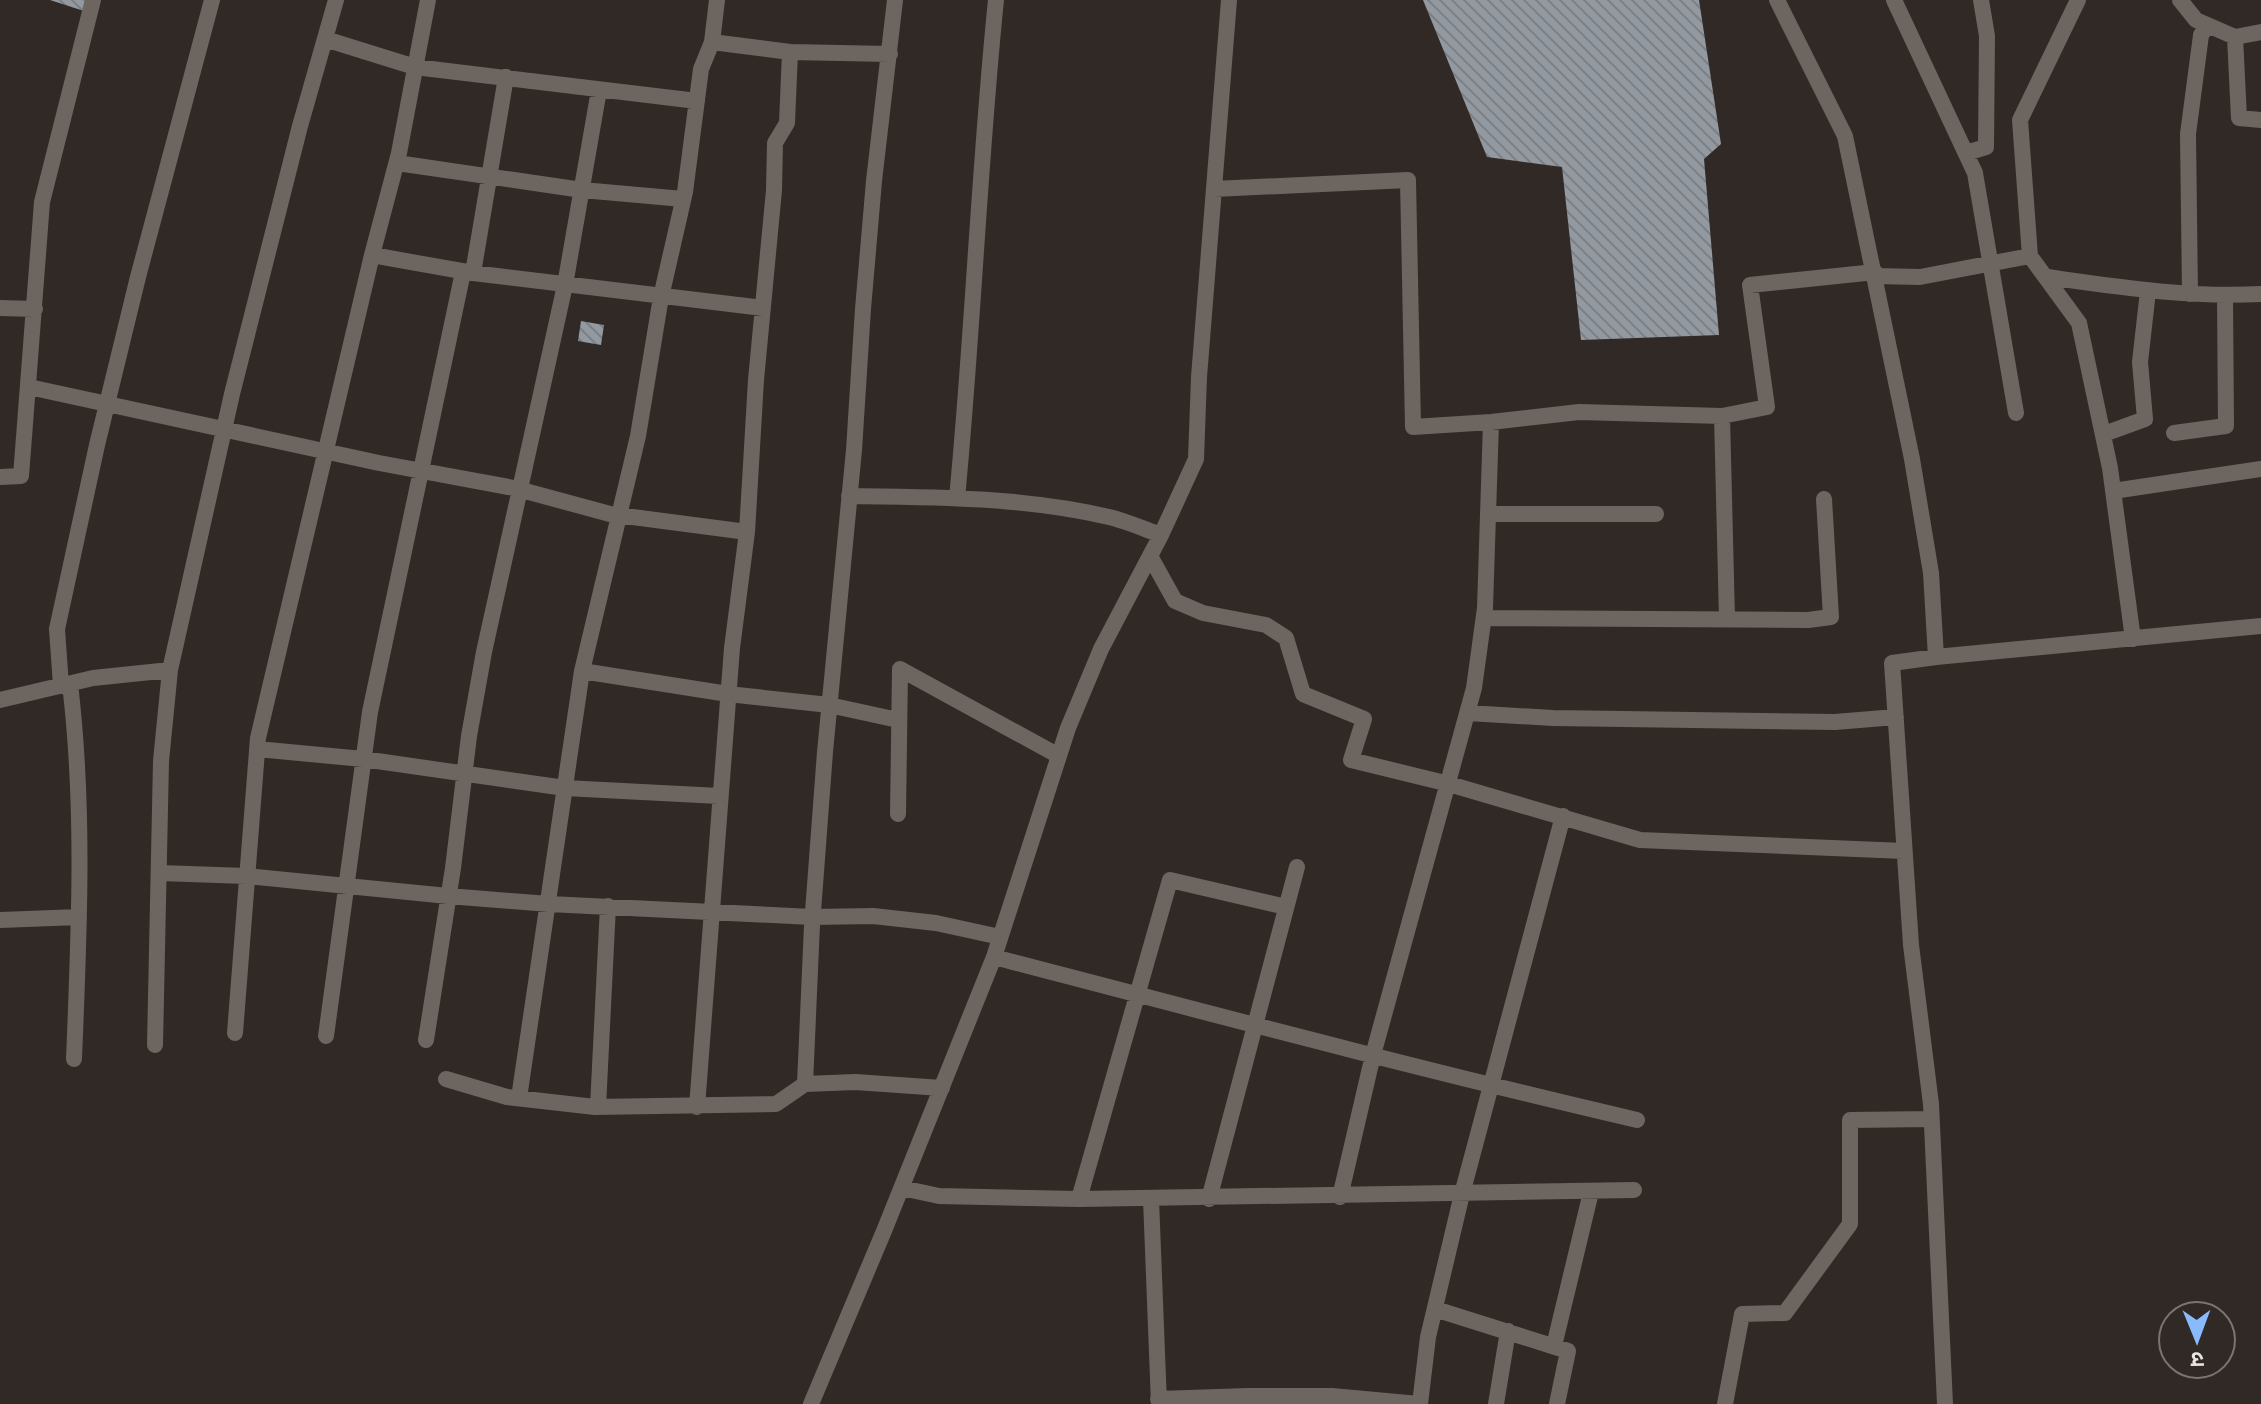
<svg xmlns="http://www.w3.org/2000/svg" width="2261" height="1404" viewBox="0 0 2261 1404" font-family="'Public Sans','Noto Sans Devanagari',sans-serif">
<style>
.building{fill:url(#building-back-hatch)}
.lines{fill:none;stroke-linecap:round;stroke-linejoin:round}
.street{stroke:#6d6560;stroke-width:16}
</style>
<defs>
<pattern id="building-back-hatch" width="6" height="6" patternUnits="userSpaceOnUse" patternTransform="scale(2)"><rect width="6" height="6" fill="#9399a0"/><path d="M-1 5l2 2M0 0l6 6M5-1l2 2" fill="none" stroke="#7c8084"/></pattern>
</defs>
<rect width="100%" height="100%" fill="#312925"/>
<!-- building -->
<path class="building" d="M50,0H88L84,11Z
M1423,0H1699L1721,144L1704,159L1719,335L1581,340L1562,167L1487,157Z
M581,321L604,325L601,345L578,341Z"/>
<g class="lines">
<!-- street -->
<path class="street" d="M1777,0L1845,136L1912,459L1931,573L1936,657L1892,663L1911,945L1931,1104L1945,1404
M1894,0L1975,173L2016,413
M2180,0L2196,20L2235,37L2239,118L2261,120
M2235,37L2261,32
M325,39L415,67L697,101
M712,42L790,52L890,54
M1966,153L1986,147L1987,36L1981,0
M397,163L582,190L683,199
M1214,189L1408,180L1413,427L1491,422L1579,412L1722,416L1767,407L1750,285L1875,272
M372,255L473,273L763,308
M2030,256L2079,323L2110,468L2133,639
M473,273L506,77
M1876,276L1920,277L2030,256L2020,120L2078,0
M2047,277C2118,287 2189,298 2261,294
M2190,294L2188,134L2201,35L2207,26
M0,308L35,309
M29,387L379,463L514,488L610,514L747,532
M1722,416L1727,619
M2174,433L2226,426L2225,296
M2104,434L2145,419L2140,362L2148,291
M0,477L21,476L42,202L93,0
M2113,491L2261,469
M849,496C935,497 1024,497 1109,517C1126,521 1144,529 1161,535
M957,498C973,332 979,166 996,0
M1488,514H1656
M1150,556L1175,601L1203,613L1266,625L1286,638L1303,694L1364,719L1351,760L1449,784L1640,840L1904,851
M1484,618L1808,620L1831,617L1824,499
M1936,657L2261,626
M582,671L728,694L829,705L898,720
M70,684C85,809 79,934 74,1059
M61,686L57,629L97,445L138,277L212,0
M0,700L93,678L170,670
M1468,713L1553,718L1835,722L1896,717
M257,749L363,759L565,788L719,796
M898,814L900,669L1059,756
M160,873L246,876L448,896L549,904L812,917L873,916L936,923L1000,937
M0,920L79,917
M994,957C1208,1013 1422,1070 1637,1120
M235,1033L258,738L372,255L399,153L428,0
M326,1036L370,712L463,272
M426,1040L453,868L469,736L484,652L565,285L599,90
M155,1045L161,761L170,670L232,394L300,126L336,0
M446,1079L507,1097L595,1107L776,1104L805,1084L855,1082L942,1088
M805,1084L812,925L825,752L854,450L863,309L874,181L895,0
M519,1098L582,671L638,436L661,297L685,192L701,69L712,42L717,0
M598,1107L608,906
M697,1107L732,648L747,532L756,380L774,190L775,143L787,123L790,52
M902,1188L939,1196L1079,1199L1634,1190
M1340,1197L1373,1055L1474,688L1485,608L1491,422
M1079,1199L1170,880L1286,907
M1151,1199L1159,1404
M1209,1199L1297,867
M1435,1309L1568,1351L1557,1404
M1554,1346L1591,1192
M1158,1399L1248,1396H1332L1419,1404
M811,1404L884,1231L994,957L1068,728L1101,649L1161,535L1196,459L1199,377L1229,0
M1420,1404L1428,1337L1462,1194L1563,816
M1496,1404L1508,1331
M1725,1404L1742,1314L1785,1313L1850,1224V1120L1931,1119"/>
</g>
<!-- north arrow -->
<g transform="translate(2197 1340) rotate(179)"><circle r="38" fill="#312925" stroke="#7b7471" stroke-width="2"/>
<path d="M0-6L14 30L0 20L-14 30Z" fill="#89bafc"/>
<text y="-12" font-size="22" font-weight="bold" text-anchor="middle" fill="#eae5e2">उ</text>
</g>
</svg>
